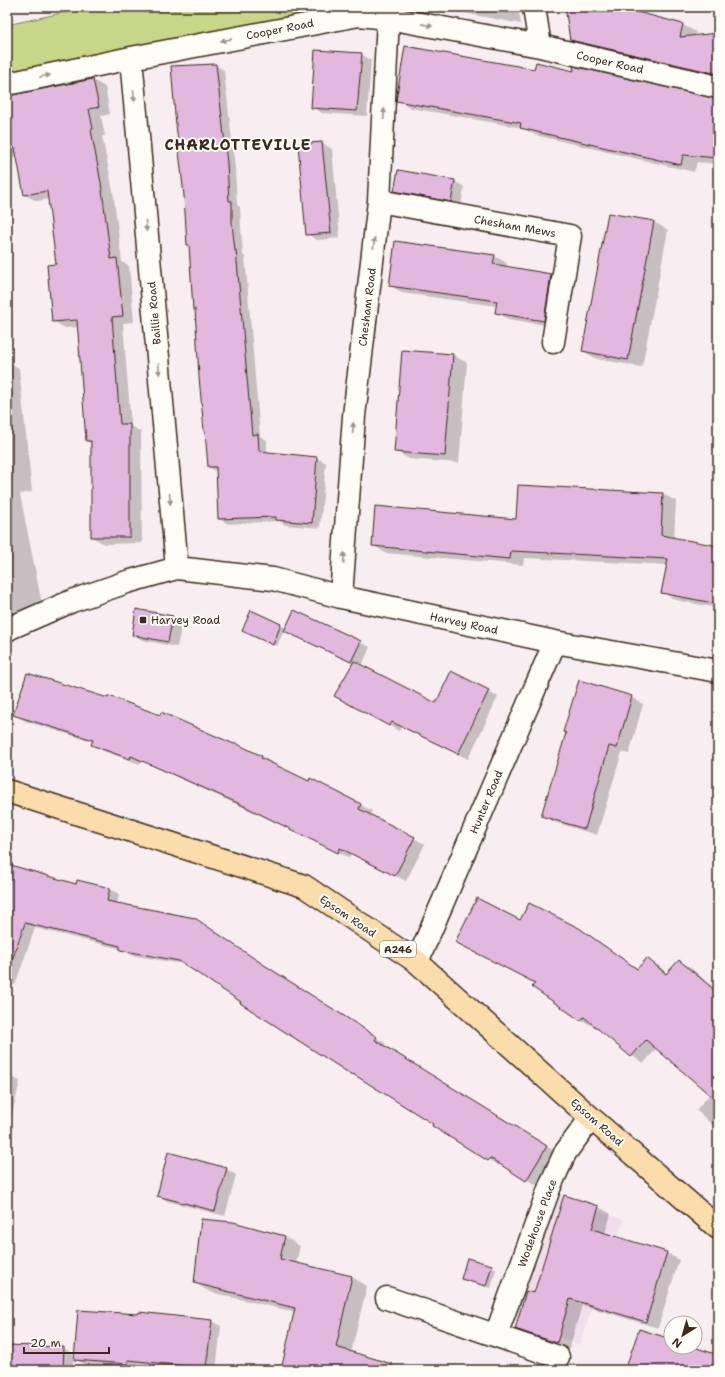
<svg xmlns="http://www.w3.org/2000/svg" width="725" height="1377" viewBox="0 0 725 1377" font-family="'Shantell Sans',sans-serif">
<style>
.built{fill:#f1deec}
.green{fill:#c8d689;stroke:#828054}
.shadow{fill:#0003;fill-rule:evenodd}
.building{fill:#e2b8de;stroke:#3b2a1e}
.lines{fill:none;stroke-linecap:round;stroke-linejoin:round}
.street-casing{stroke:#3b2a1e;stroke-width:25}
.primary-casing{stroke:#3b2a1e;stroke-width:25}
.street{stroke:#fdfcf7;stroke-width:22}
.primary{stroke:#fbddab;stroke-width:22}
.oneway{fill:#9c938a}
.poi-dot{fill:#3b2a1e;stroke:#fdfcf7;stroke-width:1.5}
.labels{text-anchor:middle;stroke-width:4;stroke-linejoin:round;paint-order:stroke}
.shield{fill:#fdfcf7;stroke:#75695f;stroke-width:1}
.shield-label{font-size:10px;font-weight:bold;fill:#3b2a1e}
.street-label{font-size:11px;fill:#3b2a1e;stroke:#fdfcf7}
.poi-label{font-size:11px;fill:#3b2a1e;stroke:#fdfcf7;text-anchor:start}
.district-label{font-size:15px;font-weight:bold;letter-spacing:1px;fill:#3b2a1e;stroke:#fdfcf7}
</style>
<rect width="100%" height="100%" fill="#f8eef2"/>
<filter id="ink" filterUnits="userSpaceOnUse"><feTurbulence type="fractalNoise" baseFrequency=".025" numOctaves="2"/><feDisplacementMap in="SourceGraphic" scale="8" xChannelSelector="R" yChannelSelector="G"/><feConvolveMatrix kernelMatrix="1 2 1 2 8 2 1 2 1" color-interpolation-filters="sRGB"/></filter>
<g filter="url(#ink)">
<!-- built -->
<path class="built" d="M559,1196L624,1220L579,1345L514,1321Z"/>
<!-- green -->
<path class="green" d="M89,7H358L7,84V25Z"/>
<!-- shadow -->
<path class="shadow" d="M7,7H22L7,10Z
M438,7H518L521,24L469,14Z
M566,7H632L644,15L683,25L696,32L695,36L718,34V78L584,47L570,39Z
M361,54L371,60L367,116L322,113L312,107Z
M215,65L224,70L235,168L237,205L240,207L241,228L243,256H245L260,436L267,440V453L317,458L326,463L320,528L285,525L279,521L228,524L219,519L217,472L209,467L196,310L194,309Z
M535,70L575,72L718,100V164L697,162L694,172L535,135L523,128L411,108L398,100Z
M93,80L105,87L110,114L101,116L105,136H102L113,191L122,262L129,266L134,322L123,323L131,426L141,432L142,543L104,544L92,537V444L87,441L78,327L65,328L53,321L57,265L49,199L37,201L25,195L18,157L7,159V97ZM82,318V320L63,322V320Z
M322,143L332,149L340,238L317,240L307,234Z
M455,181L464,187L461,206L405,196L395,191Z
M609,214L654,222L668,230L642,367L597,359L583,351Z
M494,256L507,263L506,267L551,275L563,282L556,327L508,319L496,312L497,306L402,293L390,285Z
M453,355L467,363L459,463L409,459L395,451Z
M7,361L19,368L32,492L20,494L43,609L8,616L7,615Z
M519,486L663,494L676,501L674,538L718,547V608L675,600L662,592L668,565L524,558L523,565L385,553L373,545L517,520Z
M294,611L370,647L362,666L436,704L452,673L498,697L468,759L402,726L399,731L344,701L354,664L284,630L277,646L248,633L251,612L287,628Z
M172,617L182,623L177,647L142,640L133,634Z
M631,697L643,704L629,754L622,752L597,835L554,822L542,815Z
M15,715L235,745V744L262,757L272,763V764L309,782L310,780L361,805L372,811L370,816L425,844L406,881L351,854L349,858L328,846L142,761L140,764L103,751L92,745L93,742L25,721Z
M7,864L30,870L37,874L77,885L110,889L119,894L117,904L268,968L386,1044L384,1046L556,1152L536,1185L500,1163L498,1165L489,1160L434,1124L363,1079L353,1075L241,1003L242,1002L188,965L131,955L121,949L35,928L15,985L7,983Z
M520,921L579,929L638,969L647,959L659,966L668,974L679,961L691,968L712,986L705,995L718,1006V1130L696,1110L710,1094L657,1048L644,1063L632,1056L595,1025L594,1027L582,1020L534,986L536,983Z
M7,1075L20,1081L7,1135Z
M226,1169L236,1175L225,1216L167,1201L158,1195Z
M565,1196L599,1207L611,1214L605,1234L667,1253L679,1260L658,1328L582,1305L569,1350L528,1335L516,1328L534,1294Z
M233,1223L285,1237L300,1246L296,1264L352,1277L367,1286L351,1353L407,1370H282L295,1312L210,1292L195,1283Z
M468,1260L492,1266L496,1269L491,1288L467,1281L462,1279Z
M211,1321L221,1326L216,1370H188L138,1364V1369L85,1365L75,1359Z
M7,1346L63,1348L73,1353V1370H7Z"/>
<!-- building -->
<path class="building" d="M565,7H631L630,10L683,24L680,37L718,33V74L570,40Z
M405,46L534,69L536,62L574,71L573,66L718,99V158L683,155L681,165L520,128L521,123L396,101Z
M315,50L362,53L357,111L311,108Z
M216,64L227,163L229,201H232V223L235,251L236,250L252,435L258,434L259,451L317,457L312,523L276,520V517L218,519L216,467H208L205,431H204L199,377L195,309L193,310L189,245H187L184,196L175,115L171,66Z
M93,79L99,107L89,109L93,129L91,130L101,183L111,259L117,258L123,316L112,317L120,424H130V537H91V441H86L77,320L52,322L47,265L56,264L47,191L24,195L15,148L7,150V96Z
M322,142L331,233L306,235L298,144Z
M398,170L455,180L451,202L394,191Z
M608,213L654,221L628,360L582,351Z
M395,241L495,255L493,264L551,274L544,321L495,313L497,301L389,286Z
M402,350L453,354L445,456L394,452Z
M518,485L663,493L661,535L718,546V604L661,593L668,559L511,551L510,559L372,546L375,506L516,519Z
M136,609L173,616L168,642L132,635Z
M251,610L281,624L273,645L242,631Z
M294,610L361,641L351,662L284,631Z
M354,661L436,703L451,671L489,690L458,754L392,722L389,726L334,696Z
M27,673L108,698L109,696L160,715L161,712L234,744L235,743L262,756L261,758L309,781L310,778L361,804L359,809L415,837L395,876L340,848L338,853L240,804L131,756L130,759L91,745L93,740L13,715Z
M579,680L632,696L617,748L609,746L585,829L541,816L566,733L563,732Z
M7,864L76,884L77,880L110,888L107,901L195,918L258,961L377,1037L375,1040L547,1146L526,1181L490,1158L488,1161L432,1126L433,1124L353,1074L352,1075L240,1003L241,1002L179,961L120,950V946L25,923L10,966L7,965Z
M477,898L520,920L529,903L579,928L637,969L647,958L666,974L679,960L718,993V1102L646,1040L631,1057L584,1017L581,1021L532,987L535,983L455,942Z
M168,1152L227,1168L215,1211L157,1196Z
M564,1195L599,1206L592,1229L667,1252L646,1322L570,1299L557,1343L515,1329L526,1291L534,1293Z
M201,1219L233,1222L285,1236L280,1259L352,1276L336,1347L392,1364L391,1370H281L295,1308L194,1283Z
M467,1258L492,1265L486,1286L461,1279Z
M78,1310L138,1314L139,1312L212,1320L206,1368L128,1360V1364L74,1360Z
M639,1329L671,1339V1347H694L718,1355V1370H625Z
M7,1345L64,1347L63,1370H7Z"/>
<g class="lines">
<defs>
<path id="street" d="M534,7L540,46
M131,58L177,568
M7,84L131,58L359,15L388,18L540,46L718,87
M379,201L570,236L553,342
M341,597L354,416L379,201L388,18
M7,630L10,628L72,601L127,582L177,568L273,579L341,597L555,642L718,671
M417,962L555,642
M387,1298L558,1357
M496,1335L550,1186L565,1153L591,1118"/>
<path id="primary" d="M7,791L304,886L417,962L591,1118L718,1228"/>
</defs>
<!-- street casing -->
<use href="#street" class="street-casing"/>
<!-- primary casing -->
<use href="#primary" class="primary-casing"/>
<!-- street -->
<use href="#street" class="street"/>
<!-- primary -->
<use href="#primary" class="primary"/>
</g>
<!-- one-way arrows -->
<defs><path id="oneway-solid" d="M-6-.8H1V-3.2L6.5 0L1 3.2V.8H-6Z"/></defs>
<g class="oneway">
<use href="#oneway-solid" transform="translate(427 25) rotate(11)"/>
<use href="#oneway-solid" transform="translate(226 40) rotate(169)"/>
<use href="#oneway-solid" transform="translate(45 76) rotate(-12)"/>
<use href="#oneway-solid" transform="translate(134 96) rotate(85)"/>
<use href="#oneway-solid" transform="translate(384 114) rotate(-87)"/>
<use href="#oneway-solid" transform="translate(146 226) rotate(85)"/>
<use href="#oneway-solid" transform="translate(374 243) rotate(-83)"/>
<use href="#oneway-solid" transform="translate(159 369) rotate(85)"/>
<use href="#oneway-solid" transform="translate(353 428) rotate(-86)"/>
<use href="#oneway-solid" transform="translate(170 499) rotate(85)"/>
<use href="#oneway-solid" transform="translate(344 558) rotate(-86)"/>
</g>
</g>
<!-- markers -->
<rect class="poi-dot" x="139" y="616" width="8" height="8" rx="2"/>
<g class="labels">
<!-- shield labels -->
<rect class="shield" x="380" y="941" width="36" height="16" rx="3"/>
<g class="shield-label">
<text x="398" y="953">A246</text>
</g>
<!-- street labels -->
<g class="street-label">
<text transform="translate(280 29) rotate(-11)" y="4">Cooper Road</text>
<text transform="translate(610 62) rotate(13)" y="4">Cooper Road</text>
<text transform="translate(515 226) rotate(10)" y="4">Chesham Mews</text>
<text transform="translate(367 307) rotate(-83)" y="4">Chesham Road</text>
<text transform="translate(154 313) rotate(-95)" y="4">Baillie Road</text>
<text transform="translate(464 623) rotate(12)" y="4">Harvey Road</text>
<text transform="translate(486 802) rotate(-67)" y="4">Hunter Road</text>
<text transform="translate(348 916) rotate(34)" y="4">Epsom Road</text>
<text transform="translate(597 1122) rotate(41)" y="4">Epsom Road</text>
<text transform="translate(537 1223) rotate(-70)" y="4">Wodehouse Place</text>
</g>
<!-- poi labels -->
<g class="poi-label">
<text x="151" y="624">Harvey Road</text>
</g>
<!-- district labels -->
<g class="district-label">
<text x="238" y="150">CHARLOTTEVILLE</text>
</g>
</g>
<!-- margin -->
<rect width="725" height="1377" fill="none" stroke="#fdfcf7" stroke-width="24"/>
<rect x="12" y="12" width="701" height="1353" fill="none" stroke="#3b2a1e" stroke-width="1.5" filter="url(#ink)"/>
<!-- north arrow -->
<g transform="translate(683 1335) rotate(217)"><circle r="19" fill="#fdfcf7" stroke="#afa8a0"/>
<path d="M0-3L7 15L0 10L-7 15Z" fill="#3b2a1e"/>
<text y="-6" font-size="11" font-weight="bold" text-anchor="middle" fill="#3b2a1e">N</text>
</g>
<!-- scale -->
<path d="M24 1347v6h85v-6" fill="none" stroke="#3b2a1e" stroke-width="2"/>
<text x="30" y="1347" font-size="12" fill="#3b2a1e" stroke="#fdfcf7" stroke-width="3" paint-order="stroke">20 m</text>
</svg>
